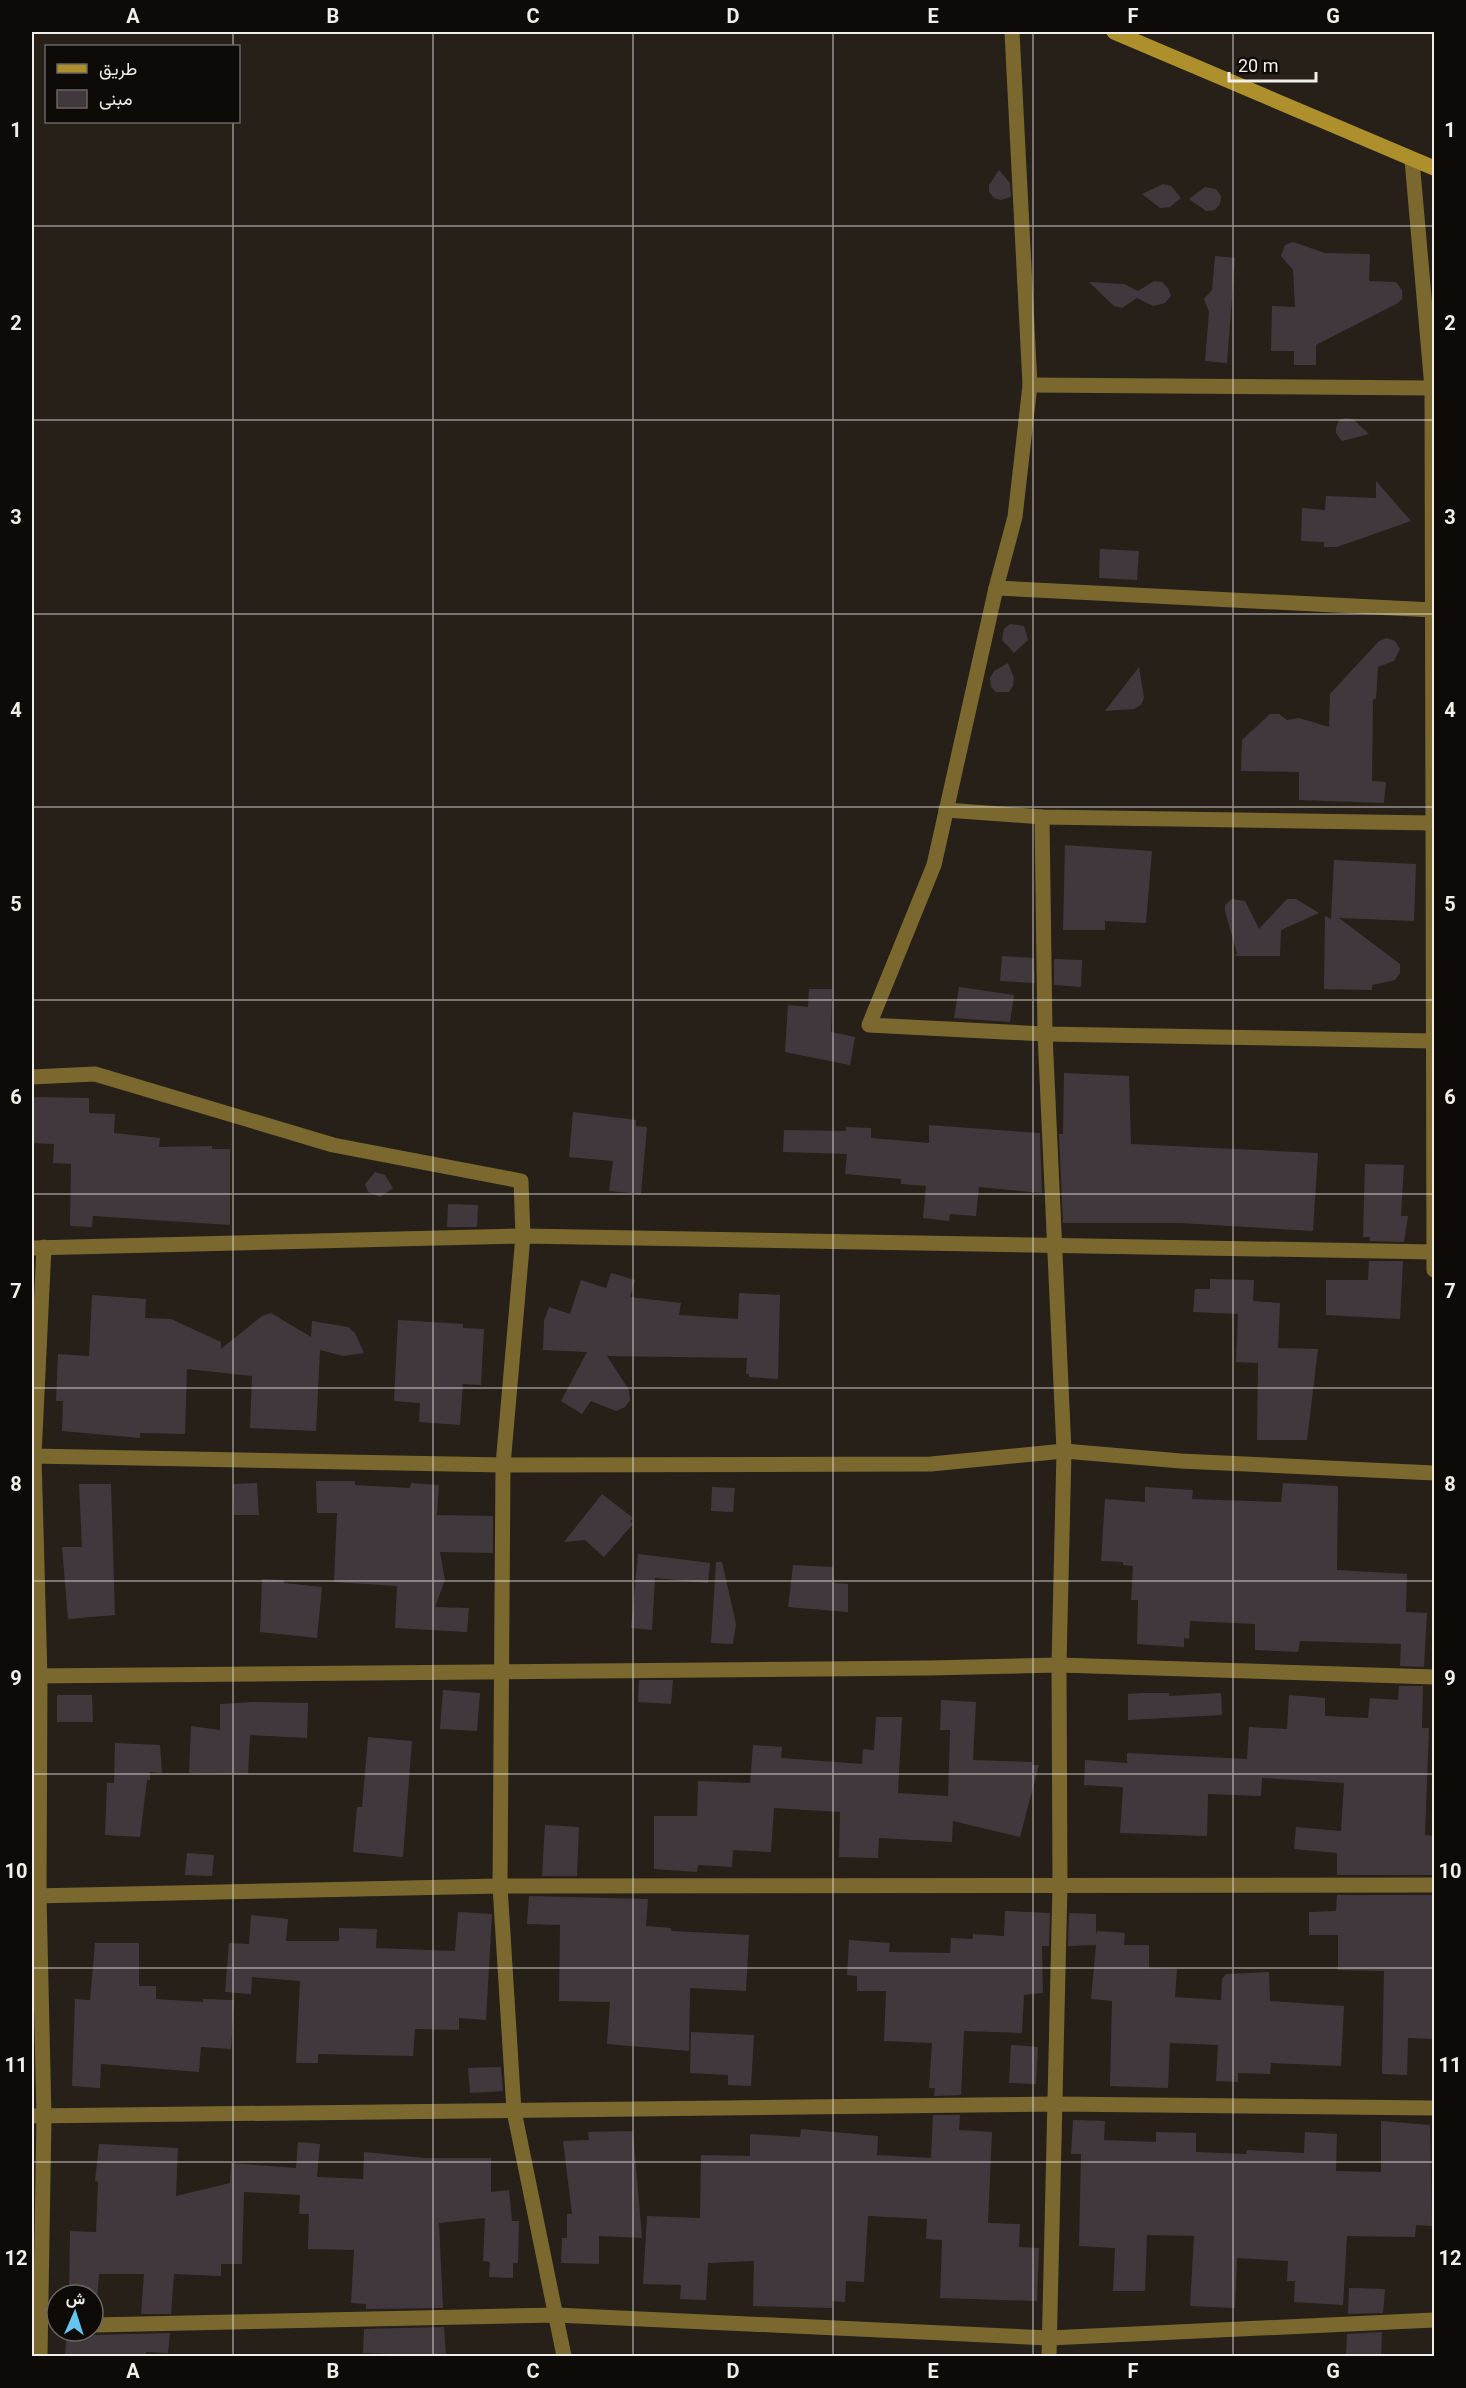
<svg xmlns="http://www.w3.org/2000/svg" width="1466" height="2388" viewBox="0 0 1466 2388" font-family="Roboto,Vazirmatn,sans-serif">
<rect width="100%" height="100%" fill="#262018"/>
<!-- building -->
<g fill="#41383e">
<path d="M999 170 1010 183 1011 197 1001 200 994 198 989 192V185Z"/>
<path d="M1163 184 1171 186 1181 198 1170 207 1160 208 1142 194Z"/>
<path d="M1205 187 1216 189 1221 196 1220 204 1215 210 1206 211 1189 199Z"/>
<path d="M1293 242 1325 253 1370 254 1369 281 1396 282 1402 290V299L1398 303 1316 345V365H1294V351H1271L1272 306 1295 307 1293 270 1281 256 1285 245Z"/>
<path d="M1215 256 1235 258 1227 363 1205 361 1209 312 1204 299 1212 290Z"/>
<path d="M1154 281 1162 282 1168 288 1171 296 1165 303 1153 306 1137 298 1122 308 1114 306 1089 282 1124 284 1138 291Z"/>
<path d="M1346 418 1354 420 1369 434 1342 441 1336 433V428L1339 420Z"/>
<path d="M1376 481 1411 521 1337 547H1324V542L1301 541 1302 508 1325 510 1326 496 1376 498Z"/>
<path d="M1100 549 1139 551 1137 580 1099 578Z"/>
<path d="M1010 624 1024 626 1028 640 1014 653 1002 640 1004 629Z"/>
<path d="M1387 638 1395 641 1400 649 1394 661 1378 667 1376 699H1373L1372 781 1386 782 1384 803 1299 800V772L1241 771 1242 740 1270 714H1279L1287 720 1299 718 1329 727 1330 694 1379 641Z"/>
<path d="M1008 663 1014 678 1013 686 1009 692H996L991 687 990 678 994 671Z"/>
<path d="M1139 667 1144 698 1141 705 1134 709 1105 711Z"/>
<path d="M1065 845 1152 851 1146 923 1105 921V930H1063Z"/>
<path d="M1334 860 1416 864 1414 921 1339 918 1400 964V973L1395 980 1372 985V990L1324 989 1325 916 1331 919Z"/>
<path d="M1232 899 1245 901 1259 929 1287 899H1296L1319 913 1281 930 1280 956H1235L1237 953 1225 911V905Z"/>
<path d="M1002 956 1034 958 1035 983 1000 981Z"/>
<path d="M1054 959 1082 960 1081 987 1054 985Z"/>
<path d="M959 987 1014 995 1010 1022 954 1018Z"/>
<path d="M809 989H832L831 1032 855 1037 850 1065 785 1052 788 1005 808 1007Z"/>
<path d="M1064 1073 1129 1076 1131 1144 1318 1153 1313 1231 1180 1223H1063L1059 1134H1063Z"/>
<path d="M32 1097 89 1098V1113L115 1114 114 1133 160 1138 159 1147 212 1146V1149H230V1225L93 1216 92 1227 70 1226 71 1164 53 1163 54 1144 32 1143Z"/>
<path d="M573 1112 636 1120V1126L647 1127 641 1194 609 1191 613 1161 569 1157Z"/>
<path d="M929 1125 1040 1133 1042 1193 979 1187 976 1216 950 1214 949 1221 923 1218 926 1186 901 1184V1179L845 1174 847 1154 783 1152 784 1130 846 1131V1127L871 1128V1138L929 1143Z"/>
<path d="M1365 1164 1404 1165 1401 1216H1408L1404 1242 1370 1241V1237H1363Z"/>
<path d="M375 1172 385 1175 393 1188 380 1197 368 1192 365 1184Z"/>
<path d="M448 1204 478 1205 477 1227H447Z"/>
<path d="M1369 1261H1403L1400 1319 1326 1315V1280H1368Z"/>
<path d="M611 1273 635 1280 630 1297 681 1303 679 1315 738 1319 739 1293 780 1295 778 1379 749 1377V1374H746L747 1358 607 1356 629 1390 630 1400 625 1407 616 1411 591 1401 582 1414 561 1401 587 1352 543 1350 544 1321 549 1307 570 1314 581 1280 606 1288Z"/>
<path d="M1210 1279 1254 1280 1253 1301 1280 1303 1278 1348 1318 1349 1307 1440H1257L1258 1363 1236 1362 1238 1314 1193 1312 1195 1289H1210Z"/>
<path d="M92 1295 146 1299 145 1318 171 1319 221 1342V1349L262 1316 271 1313 311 1337 312 1321 348 1327 355 1333 364 1353 343 1356 320 1350 316 1431 250 1428 252 1376 187 1369 185 1434 140 1433V1438L62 1431 63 1401H56L58 1354 89 1356Z"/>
<path d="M398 1320 463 1324V1328L484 1329 481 1385 463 1384 460 1425 419 1422 420 1403 394 1401Z"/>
<path d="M316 1481H355V1485L410 1488 411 1483 439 1485 437 1515 493 1516V1553L440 1552 445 1580 435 1607 469 1608 467 1632 395 1628 397 1586 334 1582 337 1513H317Z"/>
<path d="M257 1483 259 1515H234L233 1484Z"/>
<path d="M1283 1483 1338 1486 1337 1570 1407 1574 1406 1612 1427 1613 1424 1667 1400 1666 1401 1644 1300 1641 1298 1652 1255 1650V1624L1190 1621 1189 1639 1184 1638V1647L1137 1644 1138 1600H1131L1133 1566 1123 1565V1562L1101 1561 1105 1499 1145 1502V1487L1193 1490 1192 1499 1281 1502Z"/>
<path d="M79 1484H111L115 1615 68 1619 62 1547H82Z"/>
<path d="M712 1487 735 1488 733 1512 711 1511Z"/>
<path d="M602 1494 633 1518 630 1521 633 1524 604 1557 585 1540 564 1542Z"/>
<path d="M638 1554 710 1563 708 1583 655 1578 652 1630 631 1628Z"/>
<path d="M716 1562H722L736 1624 733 1644 711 1643Z"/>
<path d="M793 1565 833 1567 834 1583 848 1584V1612L788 1607Z"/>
<path d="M262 1579 284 1580V1583L322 1587 317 1638 260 1632Z"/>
<path d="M639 1680H673L671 1704 638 1702Z"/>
<path d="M1399 1686H1423L1422 1728H1429L1425 1835 1434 1836V1875H1337V1853L1294 1849 1296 1827 1341 1831 1344 1783 1262 1778 1261 1796 1208 1794 1207 1836 1120 1833 1123 1787 1084 1785 1085 1760 1127 1763V1753L1247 1759 1249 1727 1287 1729 1289 1695 1325 1698V1716L1368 1718 1370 1698 1398 1700Z"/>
<path d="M443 1690 480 1693 477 1731 440 1729Z"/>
<path d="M1143 1693H1169V1696L1221 1693 1222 1715 1128 1720V1694Z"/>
<path d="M57 1695H92L93 1722H57Z"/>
<path d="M941 1700 976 1702 973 1760 1032 1762V1765H1039L1020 1837 953 1821 952 1842 879 1838 878 1858 839 1857 840 1812 774 1808 771 1852 733 1850 732 1867 698 1865 697 1872 654 1869V1816H697L698 1781 750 1783 753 1745 782 1747 781 1758 862 1764 863 1749 874 1750 876 1717H902L898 1793 948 1796 950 1730H940Z"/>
<path d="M253 1702 308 1703 307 1738 250 1735 248 1774 189 1773 191 1726 220 1730V1704Z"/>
<path d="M368 1737 412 1741 403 1857 353 1852 357 1807H362Z"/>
<path d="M115 1743 160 1745 162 1773 150 1772V1780H147L140 1837 105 1835 107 1783H114Z"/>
<path d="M545 1825 579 1827 577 1876H542Z"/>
<path d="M187 1853 214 1855 212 1876 185 1875Z"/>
<path d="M1337 1895H1434V2039L1408 2038 1407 2075 1382 2074 1384 1971 1338 1970V1935H1309V1912L1336 1911Z"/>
<path d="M529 1896 648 1899 646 1926 671 1928V1931L749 1935 746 1991 690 1988 689 2051 607 2044 610 2002 559 2001 560 1925 527 1924Z"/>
<path d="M1005 1911 1050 1913 1049 1946H1042L1043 1993 1024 1995 1022 2033 964 2031 961 2095 934 2096 935 2088H929L932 2043 884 2041 886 1991H857V1976L847 1975 849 1940 890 1943 889 1952 950 1953 951 1938 973 1939V1934L1004 1936Z"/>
<path d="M458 1912 492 1914 486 2020 459 2018V2030L415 2029 413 2056 318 2054V2063H296L300 1981 252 1977 251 1994 225 1992 229 1943 249 1944 251 1915 288 1919 286 1941H339V1928L377 1929 376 1948 455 1951Z"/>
<path d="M1069 1913 1096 1914V1935L1097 1931 1125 1933 1124 1945H1149V1968L1177 1969 1175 1997 1221 2000 1222 1979 1226 1974 1269 1972 1270 2001 1344 2006 1341 2066 1271 2063 1270 2074 1238 2073V2082L1216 2081 1218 2045 1170 2043 1168 2088 1110 2086 1112 2001 1091 1999 1096 1945 1068 1946Z"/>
<path d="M95 1943H139V1986H156V1999L203 2002V1999L234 2000 231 2049 201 2047 199 2072 101 2064 100 2088 72 2086 75 1999 90 2000Z"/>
<path d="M691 2032 754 2035 751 2086 728 2085V2075L690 2073Z"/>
<path d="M1011 2045 1038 2047 1036 2084 1009 2083Z"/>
<path d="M501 2067 503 2091 470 2093 468 2068Z"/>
<path d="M933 2115H960L959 2130 992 2132 988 2223 1020 2224 1019 2247 1039 2248 1037 2301 940 2298 942 2240 926 2239 927 2219 868 2216 864 2282 846 2281 845 2302 832 2301V2308L753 2306 754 2261 708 2263 706 2300 680 2299 681 2285 643 2284 647 2216 700 2218 701 2155 750 2156V2134L800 2137 801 2129 878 2136 877 2155 931 2158Z"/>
<path d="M1073 2120 1105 2121 1104 2140 1156 2142V2132L1196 2133V2152L1246 2154 1247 2150 1304 2153 1305 2132 1337 2134 1336 2171 1381 2172V2121L1430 2125 1432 2226 1416 2225 1415 2237 1347 2236 1343 2305 1294 2302 1295 2281H1287L1288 2261 1237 2258 1235 2308 1190 2306 1194 2236 1147 2235 1145 2291H1113L1115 2248 1079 2246 1081 2154H1071Z"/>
<path d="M633 2131 642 2238 599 2236V2264L561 2263 562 2238H567V2214H572L563 2141 589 2140 588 2132Z"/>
<path d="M298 2142 320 2144 317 2177 363 2179 364 2152 424 2158H491V2192L509 2190 512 2221H519L518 2263H513V2278L489 2277 490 2262 483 2261 485 2218 439 2223 443 2308 366 2309V2304L351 2303 354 2250 308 2249 309 2214H299L300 2195 244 2192 242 2264H221V2276L174 2274 171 2314H141L144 2274H99L96 2315H93V2295H69L70 2231 96 2232 98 2182 95 2181 99 2144 178 2148 176 2196 230 2183 231 2163 296 2168Z"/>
<path d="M1349 2288 1385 2289 1383 2313 1348 2314Z"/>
<path d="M444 2327 446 2356 363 2353 364 2329Z"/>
<path d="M67 2331H86L93 2335 170 2333 168 2353 146 2352V2356H65Z"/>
<path d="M1382 2332 1381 2356H1346L1347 2334Z"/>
</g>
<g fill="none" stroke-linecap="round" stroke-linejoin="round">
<!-- street -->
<g stroke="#7a682f" stroke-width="15">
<path d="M1012 32 1030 385 1015 517 996 588 934 865 869 1025 1045 1034 1433 1041"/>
<path d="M1412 160 1432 388 1434 1270"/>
<path d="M1030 385 1432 388"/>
<path d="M996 588 1433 610"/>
<path d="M946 810 1042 817 1433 823"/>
<path d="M1042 817 1045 1034 1064 1451 1059 1665 1060 1885 1049 2356"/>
<path d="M32 1077 95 1074 333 1145 521 1181 523 1236 503 1465 500 1886 514 2111 564 2356"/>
<path d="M32 1248 523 1236 1434 1252"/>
<path d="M32 1456 503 1465 931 1464 1064 1451 1181 1461 1434 1473"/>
<path d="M32 1676 928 1668 1059 1665 1434 1677"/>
<path d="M32 1896 500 1886 1434 1885"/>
<path d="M32 2116 1055 2104 1434 2108"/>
<path d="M93 2325 556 2315 1049 2338 1434 2320"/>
<path d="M40 2356 44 2117 39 1896 40 1677 34 1456 44 1247"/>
</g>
<!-- secondary -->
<path stroke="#ad8f2c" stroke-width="15" d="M1114 32 1434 168"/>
</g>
<!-- grid -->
<path fill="none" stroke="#f2eee9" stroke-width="1.5" stroke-opacity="0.55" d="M233 32V46M433 32V2356M633 32V2356M833 32V2356M1033 32V2356M1233 32V2356M233 122V2356M32 226H1434M32 420H1434M32 614H1434M32 807H1434M32 1000H1434M32 1194H1434M32 1388H1434M32 1581H1434M32 1774H1434M32 1968H1434M32 2162H1434"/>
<!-- border -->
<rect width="1466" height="2388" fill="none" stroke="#0d0a07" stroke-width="66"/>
<!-- legend -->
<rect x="45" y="45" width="195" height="78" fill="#0d0a07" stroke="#696561" stroke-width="1.5"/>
<rect x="57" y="64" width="30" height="9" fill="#ad8f2c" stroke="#696561" stroke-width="1.5"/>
<text x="99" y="75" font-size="18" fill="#f2eee9">طريق</text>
<rect x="57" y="90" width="30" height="18" fill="#41383e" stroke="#696561" stroke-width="1.5"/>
<text x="99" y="105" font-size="18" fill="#f2eee9">مبنى</text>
<!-- north arrow -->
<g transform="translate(75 2313) rotate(3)"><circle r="28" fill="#0d0a07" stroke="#696561" stroke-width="1.5"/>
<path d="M0-4.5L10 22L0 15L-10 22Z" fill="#66c4ef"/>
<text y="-9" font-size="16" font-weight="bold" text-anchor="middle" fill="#f2eee9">ش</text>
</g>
<!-- scale -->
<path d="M1229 72v9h87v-9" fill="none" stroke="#f2eee9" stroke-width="3"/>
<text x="1238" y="72" font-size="18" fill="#f2eee9" stroke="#0d0a07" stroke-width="4.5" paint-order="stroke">20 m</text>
<rect x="33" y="33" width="1400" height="2322" fill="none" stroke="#f2eee9" stroke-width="2"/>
<g font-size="20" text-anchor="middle" font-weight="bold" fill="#f2eee9">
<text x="133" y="23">A</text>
<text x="333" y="23">B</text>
<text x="533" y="23">C</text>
<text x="733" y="23">D</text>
<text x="933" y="23">E</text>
<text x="1133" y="23">F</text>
<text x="1333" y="23">G</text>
<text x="16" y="137">1</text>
<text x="1450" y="137">1</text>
<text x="16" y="330">2</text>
<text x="1450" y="330">2</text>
<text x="16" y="524">3</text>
<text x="1450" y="524">3</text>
<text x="16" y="717">4</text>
<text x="1450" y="717">4</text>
<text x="16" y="911">5</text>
<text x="1450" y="911">5</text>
<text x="16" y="1104">6</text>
<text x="1450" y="1104">6</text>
<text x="16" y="1298">7</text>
<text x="1450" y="1298">7</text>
<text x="16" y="1491">8</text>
<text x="1450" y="1491">8</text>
<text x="16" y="1685">9</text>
<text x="1450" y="1685">9</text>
<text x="16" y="1878">10</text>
<text x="1450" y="1878">10</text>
<text x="16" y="2072">11</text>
<text x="1450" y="2072">11</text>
<text x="16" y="2265">12</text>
<text x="1450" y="2265">12</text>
<text x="133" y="2378">A</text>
<text x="333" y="2378">B</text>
<text x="533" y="2378">C</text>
<text x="733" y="2378">D</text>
<text x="933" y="2378">E</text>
<text x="1133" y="2378">F</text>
<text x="1333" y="2378">G</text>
</g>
</svg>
